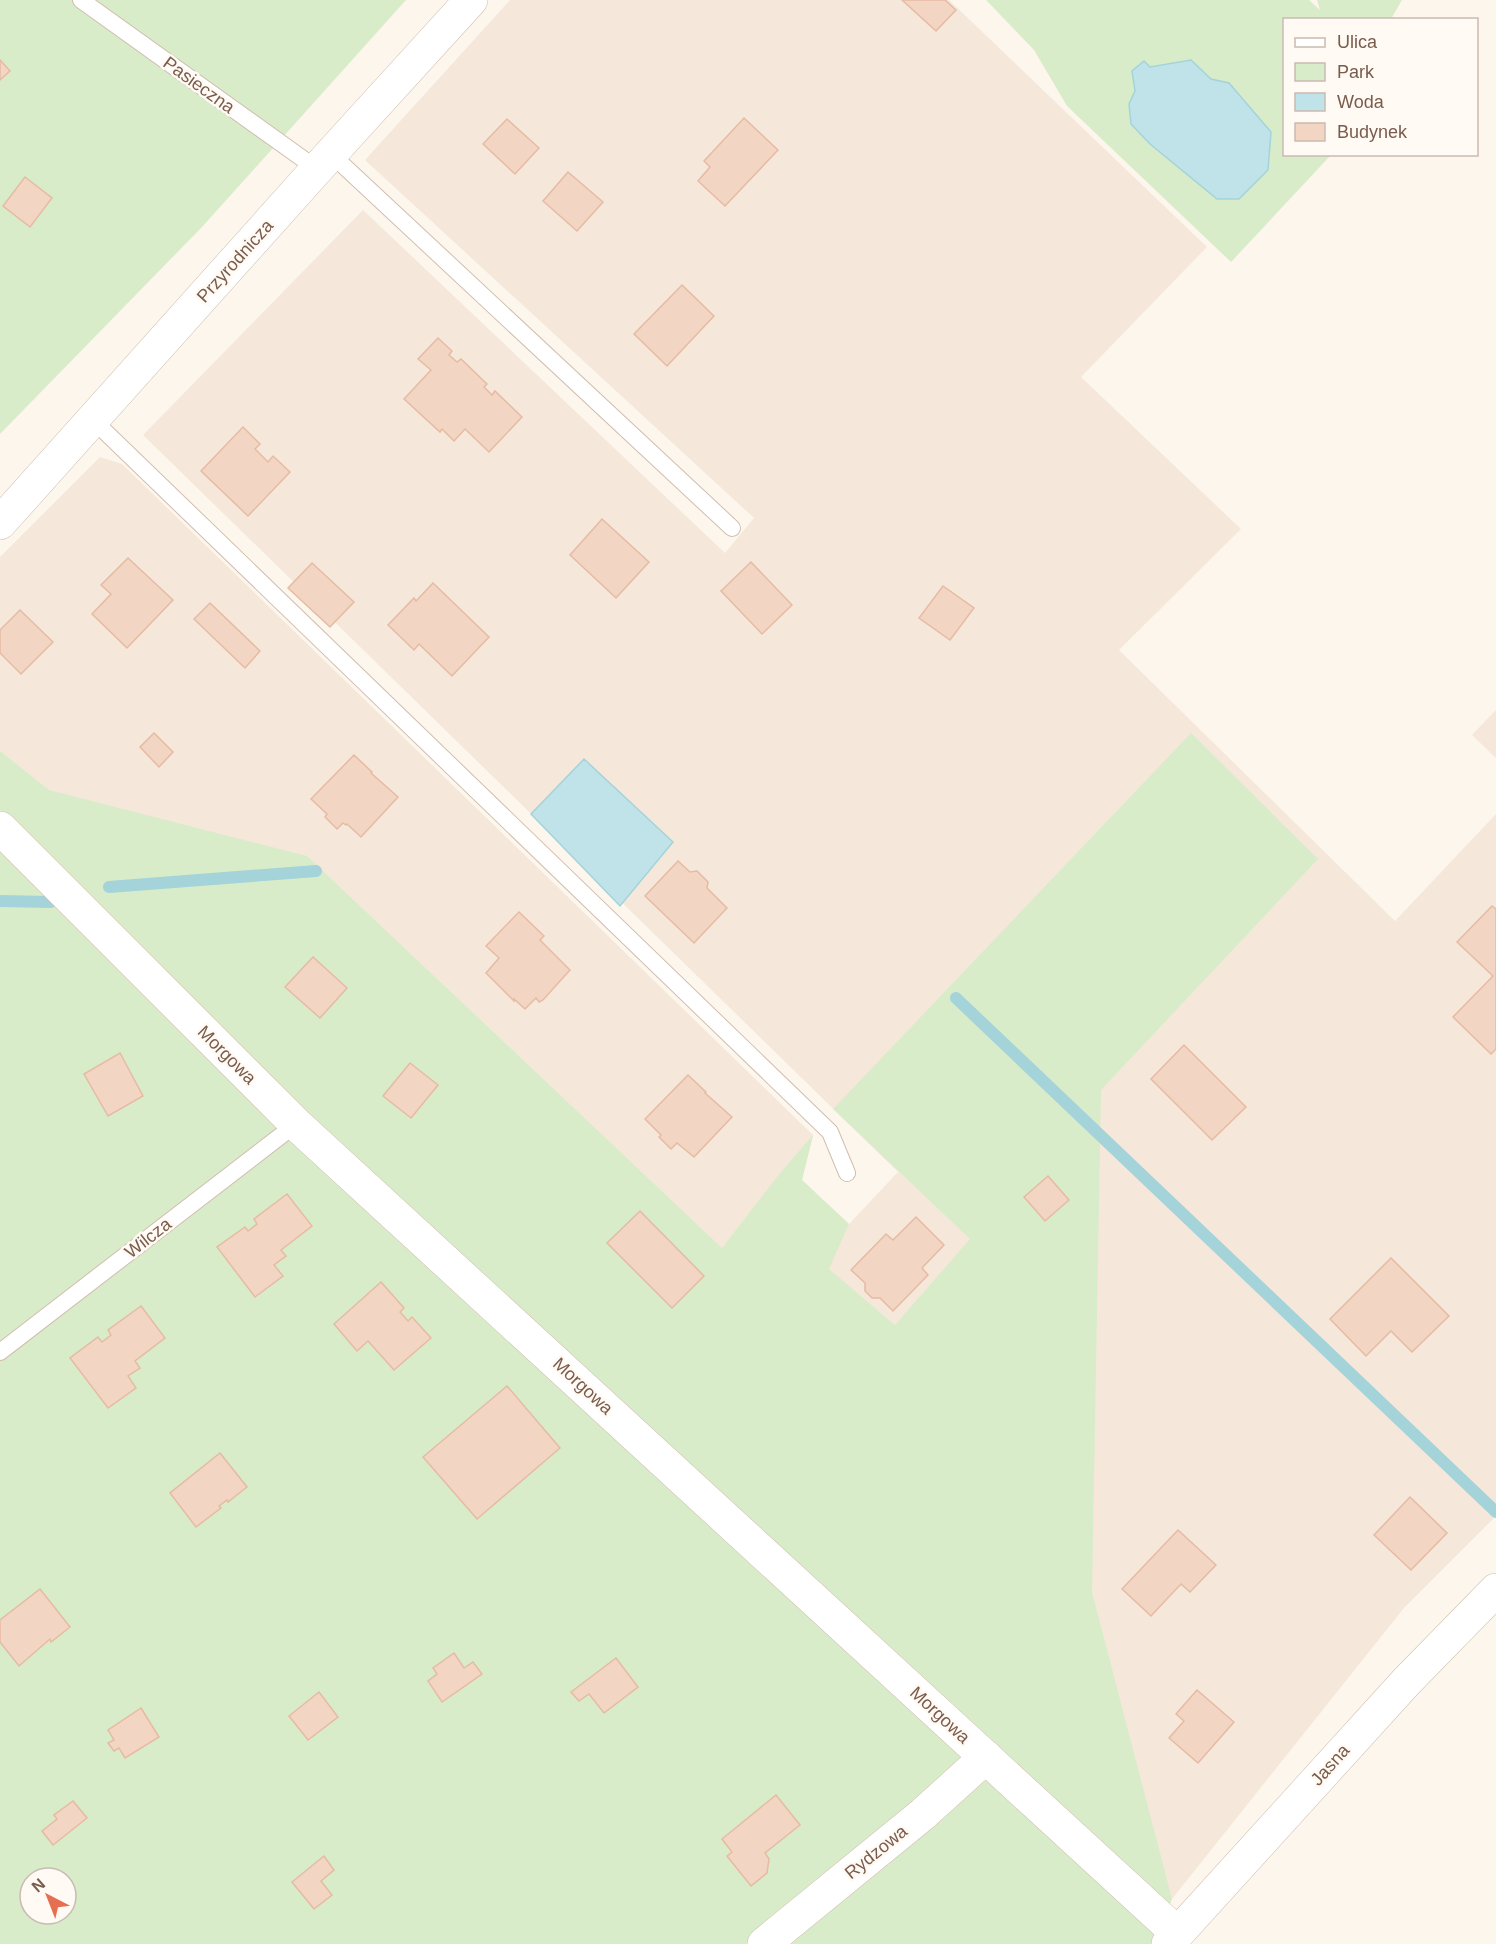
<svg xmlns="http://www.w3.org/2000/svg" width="1496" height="1944" viewBox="0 0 1496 1944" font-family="Helvetica,sans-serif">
<rect width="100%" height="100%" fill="#fdf6ec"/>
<!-- residential -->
<g fill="#f5e8da">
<path d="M510 0H949L1207 247 1081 377 1241 529 1119 650 1395 921 1496 814V1516L1404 1608 1172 1899 0 780V557L100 457 122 464 813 1135 802 1180 849 1224 898 1172 143 435 363 210 725 553 754 518 365 160Z"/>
<path d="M1496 710V758L1472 735Z"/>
</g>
<!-- green -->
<g fill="#d8ecc9" fill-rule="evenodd">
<path d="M0 0H406L202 227 0 434Z"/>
<path d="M986 0H1309L1320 10 1317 0H1402L1391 19 1284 20V154L1331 155 1231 262 1067 106 1034 50Z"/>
<path d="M1191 733 1318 859 1101 1090 1092 1592 1172 1899 1155 1944H0V751L49 790 307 856 722 1248 780 1173 813 1135 802 1180 849 1224 829 1269 895 1325 970 1239 833 1109ZM30 1878H66V1914H30Z"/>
</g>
<!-- water -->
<g fill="#bfe3e8" stroke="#a5d3da" stroke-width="1.5">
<path d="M1191 60 1211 79 1229 83 1271 132 1268 170 1239 199H1217L1150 144 1131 124 1129 104 1135 91 1132 71 1144 61 1150 67Z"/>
<path d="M584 759 673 842 620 906 531 814Z"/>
</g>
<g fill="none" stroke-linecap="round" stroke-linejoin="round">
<!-- stream -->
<g stroke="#a5d3da" stroke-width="12">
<path d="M109 887 316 871"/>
<path d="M0 901 51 902"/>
<path d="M956 998 1496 1512"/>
</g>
</g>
<!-- building -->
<g fill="#f3d5c3" stroke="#e6bba3" stroke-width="1.5">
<path d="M902 0H945L956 10 936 31Z"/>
<path d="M0 60 10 71 0 80Z"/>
<path d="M744 118 778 150 725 206 698 181 710 167 704 161Z"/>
<path d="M507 119 539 148 515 174 483 144Z"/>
<path d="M568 172 603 202 577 231 543 201Z"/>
<path d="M25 177 52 198 30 227 3 206Z"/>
<path d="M682 285 714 316 667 366 634 334Z"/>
<path d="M438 338 452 351 449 355 457 362 461 359 487 384 484 387 492 395 495 391 522 417 489 452 465 429 454 441 442 429 440 432 404 399 431 370 418 359Z"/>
<path d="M243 427 260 444 255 449 268 462 273 456 290 472 248 516 201 471Z"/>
<path d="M602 519 649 562 616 598 570 555Z"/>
<path d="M128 558 173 600 127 648 92 614 111 594 101 585Z"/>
<path d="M751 562 792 605 762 634 721 591Z"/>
<path d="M312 563 354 602 330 627 288 588Z"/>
<path d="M433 583 489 637 452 676 419 644 414 650 388 625 414 598 416 601Z"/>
<path d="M943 586 974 608 950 640 919 618Z"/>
<path d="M210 603 260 651 245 668 194 619Z"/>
<path d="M20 610 53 642 21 674 0 653V630Z"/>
<path d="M154 733 173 752 159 767 140 747Z"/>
<path d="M354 755 372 772 371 773 398 797 361 837 347 824 346 825 343 823 337 829 325 817 327 814 311 799Z"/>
<path d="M678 861 690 872 697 871 708 882 707 888 727 908 694 943 645 896Z"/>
<path d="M1492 906 1496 909V1049L1491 1054 1453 1017 1493 976 1457 942Z"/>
<path d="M519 912 544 936 540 940 570 970 543 1000 539 1002 536 998 525 1009 514 999V1001L486 973 499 958 486 946Z"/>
<path d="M313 957 347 988 320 1018 285 987Z"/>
<path d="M1184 1045 1246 1107 1212 1140 1151 1079Z"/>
<path d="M120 1053 143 1096 108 1116 84 1074Z"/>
<path d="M410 1063 438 1085 411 1118 383 1096Z"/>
<path d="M688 1075 706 1092 705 1093 732 1117 694 1157 677 1143 671 1149 659 1137 661 1135 645 1119Z"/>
<path d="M1048 1176 1069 1200 1045 1221 1024 1197Z"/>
<path d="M287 1194 312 1226 281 1250 286 1256 274 1265 283 1276 255 1297 217 1247 245 1227 248 1231 257 1224 254 1219Z"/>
<path d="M640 1211 704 1276 672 1308 607 1243Z"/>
<path d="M916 1217 944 1245 922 1268 928 1275 893 1311 880 1298H872L865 1291V1283L851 1270 886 1234 893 1240Z"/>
<path d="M1391 1258 1449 1316 1412 1352 1391 1331 1366 1356 1330 1319Z"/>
<path d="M381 1282 404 1308 400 1312 408 1321 412 1317 431 1338 394 1370 368 1341 357 1351 334 1324Z"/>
<path d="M141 1306 165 1338 135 1361 140 1368 128 1376 136 1388 108 1408 70 1358 98 1337 102 1342 111 1335 108 1330Z"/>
<path d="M507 1386 560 1448 477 1519 423 1457Z"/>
<path d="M220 1453 247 1487 228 1502 227 1500 219 1506 221 1508 196 1527 170 1493Z"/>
<path d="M1410 1497 1447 1533 1411 1570 1374 1535Z"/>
<path d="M1178 1530 1216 1565 1190 1592 1181 1584 1151 1616 1122 1589Z"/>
<path d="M40 1589 70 1627 51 1642 50 1639 19 1666 0 1642V1620Z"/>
<path d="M454 1653 464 1668 473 1662 482 1674 442 1702 428 1681 437 1674 433 1668Z"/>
<path d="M616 1658 638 1687 604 1713 589 1694 579 1701 571 1692Z"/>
<path d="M1197 1690 1234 1722 1198 1763 1169 1738 1184 1721 1176 1714Z"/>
<path d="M319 1692 338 1717 308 1740 289 1716Z"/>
<path d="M141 1708 159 1737 125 1758 119 1748 114 1751 108 1743 114 1740 108 1730Z"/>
<path d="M776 1795 800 1825 765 1853 769 1859 767 1873 751 1886 727 1856 732 1852 722 1839Z"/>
<path d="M73 1801 87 1818 53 1845 42 1831 57 1819 54 1815Z"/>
<path d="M324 1856 334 1870 321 1881 332 1895 314 1909 292 1882Z"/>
</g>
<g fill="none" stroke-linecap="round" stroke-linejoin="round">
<!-- service casing -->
<g stroke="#d1beb0" stroke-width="18">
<g id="service">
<path d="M81 0 317 169"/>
<path d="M331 154 732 528"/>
<path d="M93 420 830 1132 847 1173"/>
<path d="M0 1352 296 1124"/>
</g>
</g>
<!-- minor casing -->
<g stroke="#d1beb0" stroke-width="34">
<g id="minor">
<path d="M0 523 317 169 471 0"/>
<path d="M0 828 296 1124 1177 1933"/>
<path d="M764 1944 923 1814 986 1757"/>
<path d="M1168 1944 1406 1682 1496 1590"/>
</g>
</g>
<!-- service -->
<use href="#service" stroke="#fff" stroke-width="16"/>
<!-- minor -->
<use href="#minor" stroke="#fff" stroke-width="33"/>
</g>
<g text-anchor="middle" stroke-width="5" stroke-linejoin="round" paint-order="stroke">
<!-- street labels -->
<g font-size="18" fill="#7a5c4d" stroke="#fffaf3">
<text transform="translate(199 85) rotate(36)" y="6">Pasieczna</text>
<text transform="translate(235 261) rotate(-48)" y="6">Przyrodnicza</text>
<text transform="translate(227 1055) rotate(45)" y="6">Morgowa</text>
<text transform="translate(148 1238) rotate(-38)" y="6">Wilcza</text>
<text transform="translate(583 1386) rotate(43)" y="6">Morgowa</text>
<text transform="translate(940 1715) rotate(43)" y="6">Morgowa</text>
<text transform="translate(1330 1765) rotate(-48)" y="6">Jasna</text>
<text transform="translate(876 1852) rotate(-39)" y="6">Rydzowa</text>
</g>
</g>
<!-- legend -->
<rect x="1283" y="18" width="195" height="138" fill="#fffaf3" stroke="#cabbb1" stroke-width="1.5"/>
<rect x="1295" y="38" width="30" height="9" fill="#ffffff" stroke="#cabbb1" stroke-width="1.5"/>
<text x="1337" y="48" font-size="18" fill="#7a5c4d">Ulica</text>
<rect x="1295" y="63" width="30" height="18" fill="#d8ecc9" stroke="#cabbb1" stroke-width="1.5"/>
<text x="1337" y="78" font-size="18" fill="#7a5c4d">Park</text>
<rect x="1295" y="93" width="30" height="18" fill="#bfe3e8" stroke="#cabbb1" stroke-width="1.5"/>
<text x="1337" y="108" font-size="18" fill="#7a5c4d">Woda</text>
<rect x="1295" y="123" width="30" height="18" fill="#f3d5c3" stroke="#cabbb1" stroke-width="1.5"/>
<text x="1337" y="138" font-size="18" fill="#7a5c4d">Budynek</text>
<!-- north arrow -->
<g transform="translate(48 1896) rotate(318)"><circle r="28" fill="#fffaf3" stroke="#cabbb1" stroke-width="1.5"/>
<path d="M0-4.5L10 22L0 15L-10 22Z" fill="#e76f51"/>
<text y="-9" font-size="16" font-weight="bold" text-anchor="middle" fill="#7a5c4d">N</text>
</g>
</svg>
